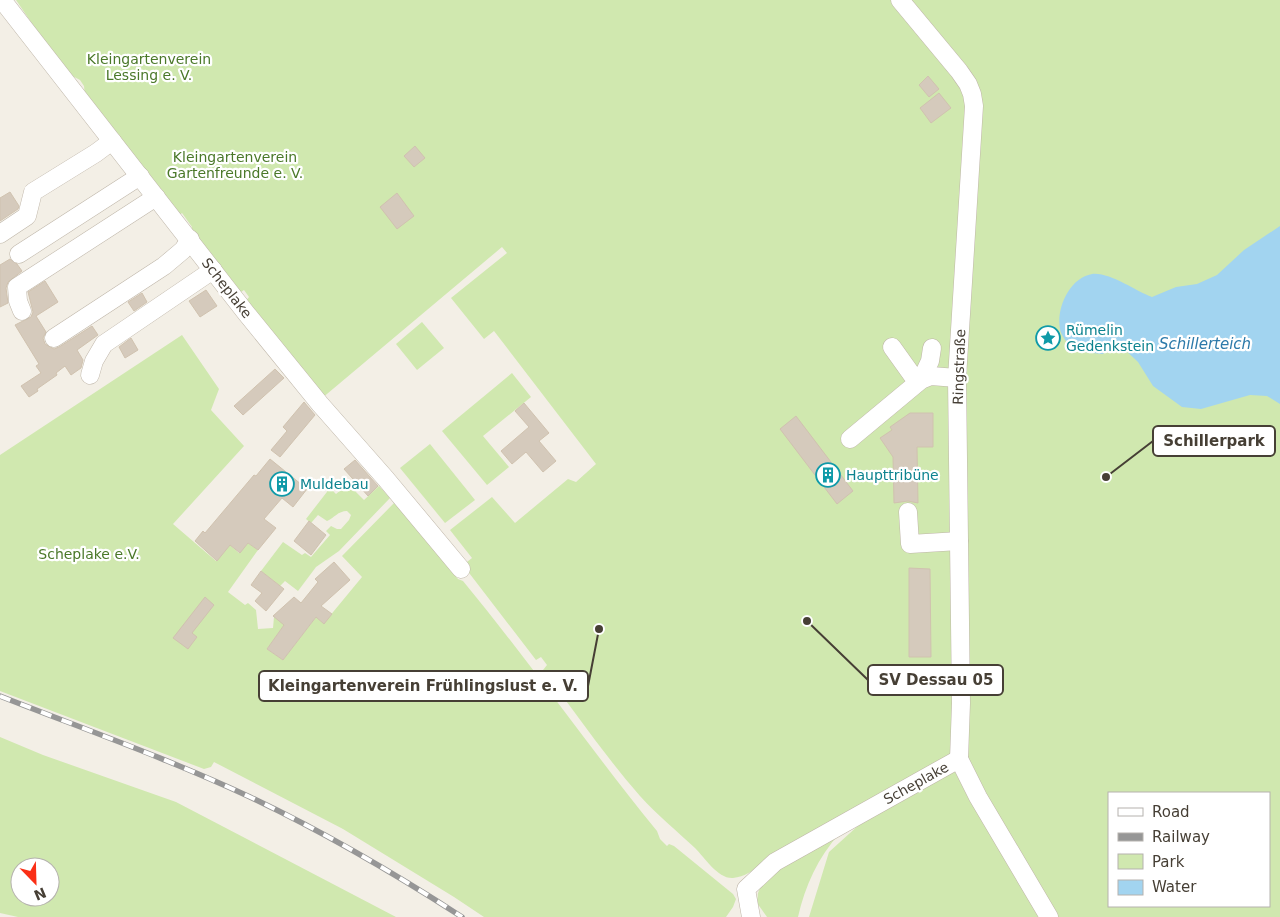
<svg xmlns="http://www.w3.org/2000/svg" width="1280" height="917" viewBox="0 0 1280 917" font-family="'DejaVu Sans',sans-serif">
<rect width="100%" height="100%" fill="#f3efe6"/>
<!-- green -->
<g fill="#d0e8af" fill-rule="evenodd">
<path d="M16 0H1280V917H809L829 852 871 814C839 827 807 840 777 855 763 862 749 877 733 878 718 879 705 858 695 848 677 831 657 815 640 796 605 756 575 712 543 670L547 665 541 657 536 660 463 565 472 558 450 530 492 497 515 523 568 479 576 482 596 464 494 331 484 339 451 298 507 253 502 247 321 399 245 302 249 297 244 290 241 292 239 291 190 232 192 227 182 213 178 216 85 96 84 86 80 80 65 72ZM1109 793H1269V906H1109Z"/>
<path d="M422 322 444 348 417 370 396 344Z"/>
<path d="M182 335 219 389 211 410 244 446 173 524 216 561 230 545 239 553 248 543 258 550 228 592 245 605 248 603 256 610 258 629 273 628 274 617 276 614 287 621 267 649 283 660 316 617 324 623 362 577 342 556 395 502 458 579 463 581C530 662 590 749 657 831L660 839 667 846 669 844 674 846 733 894 736 899 733 907 726 917H484L454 897 343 829 214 762 211 767 204 769 0 691V455Z"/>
<path d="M512 373 531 397 483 436 509 467 487 485 442 431Z"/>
<path d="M430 444 475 500 445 523 400 468Z"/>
<path d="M346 486H350L364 500 379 486 390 498 339 551 316 567 298 591 285 581 280 586 261 571 283 542 302 555 305 553 311 557 330 535 326 531 331 526 337 529H341L349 520 351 515 347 511C338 511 334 518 327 521L318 515 311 523 306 519 330 488 336 494Z"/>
<path d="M0 737 43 755 176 802 396 917H18L0 913ZM20 867H50V897H20Z"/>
<path d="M840 833C818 857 805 886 798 917H767L757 903 758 893 763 881 772 872Z"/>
</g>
<!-- water -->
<path fill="#a2d4f0" d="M1280 226V404L1267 396 1250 395 1201 409 1182 407 1153 386 1138 362 1120 345H1110L1103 354C1094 353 1081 353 1073 348 1068 344 1061 336 1060 329 1056 309 1069 278 1092 274 1110 272 1135 291 1152 297L1176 287 1197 284 1217 275 1244 250Z"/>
<!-- building -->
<g fill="#d5cabc" stroke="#d0c2af">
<path d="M928 76 939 89 929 97 919 85Z"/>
<path d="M939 93 951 108 931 123 920 108Z"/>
<path d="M415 146 425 158 414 167 404 156Z"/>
<path d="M10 192 19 206 18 209 0 221V198Z"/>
<path d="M397 193 414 216 397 229 380 207Z"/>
<path d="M10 259 17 264 22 271 8 282 6 288 8 303 0 307V265Z"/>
<path d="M45 281 58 302 36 316 46 332 43 338 45 344 54 349 59 347 92 326 98 335 77 350 83 360 81 368 71 375 65 366 56 373 57 375 37 389 38 391 29 397 21 386 41 373 36 366 39 364 15 325 31 317 33 312 28 292Z"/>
<path d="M206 290 217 306 200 317 189 301Z"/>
<path d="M142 293 147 302 134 311 128 302Z"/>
<path d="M131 338 138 350 125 358 119 347Z"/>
<path d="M275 369 284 378 243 415 234 406Z"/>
<path d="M304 402 315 415 280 457 271 450 287 431 283 427Z"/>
<path d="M524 403 549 433 539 441 556 461 543 472 526 452 512 464 501 451 529 427 515 411Z"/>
<path d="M910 413H933V447H917L918 503 908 501 894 503 893 457 880 438 892 430 890 427Z"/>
<path d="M796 416 853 491 837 504 780 429Z"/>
<path d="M270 459 307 489 293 507 282 498 264 519 276 528 258 550 248 543 240 553 230 545 217 561 195 541 203 531 205 533 254 475 256 476Z"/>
<path d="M355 460 378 486 368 496 344 469Z"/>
<path d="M309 521 326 535 311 555 294 541Z"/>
<path d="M334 562 350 580 321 606 332 614 324 624 316 617 283 660 267 649 284 625 273 616 294 597 301 603 318 582 315 579Z"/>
<path d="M909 568 930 569 931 657H909Z"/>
<path d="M261 571 284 589 266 611 255 601 262 593 251 585Z"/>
<path d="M205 597 214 605 192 633 197 637 188 649 173 638Z"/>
</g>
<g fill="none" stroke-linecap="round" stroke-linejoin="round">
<!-- minor casing -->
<g stroke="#bfb6a9" stroke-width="19">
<g id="minor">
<path d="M900 0 959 71 968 84 972 94 974 106 957 378 961 703 959 759"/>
<path d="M0 1 6 5 246 313 320 404 386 479 461 569"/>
<path d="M0 234 27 216 33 192 96 153 112 141"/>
<path d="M19 254 140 176"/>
<path d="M22 311 18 301 17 287 156 197"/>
<path d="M54 338 164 266 183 250 190 239"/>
<path d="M892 347 912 375 921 380 930 361 932 348"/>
<path d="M90 375 94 361 104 344 213 270"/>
<path d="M850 439 921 380 931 376 957 378"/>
<path d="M908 512 910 544 959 541"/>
<path d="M959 759 978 797 1049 917"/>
<path d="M751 917 746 889 775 862 959 759"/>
</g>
</g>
<!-- minor -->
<use href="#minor" stroke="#fff" stroke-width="18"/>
<!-- rail casing -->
<g stroke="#969696" stroke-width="5.5">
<path id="rail" d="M0 696C84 729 169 759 250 797 324 832 394 873 462 917"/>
</g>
<!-- rail -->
<use href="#rail" stroke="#fff" stroke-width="4" stroke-dasharray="11" stroke-linecap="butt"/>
</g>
<!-- icons -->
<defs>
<g id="sight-ring" transform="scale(1.25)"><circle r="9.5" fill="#fff" stroke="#0f9aa8" stroke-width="1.5"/><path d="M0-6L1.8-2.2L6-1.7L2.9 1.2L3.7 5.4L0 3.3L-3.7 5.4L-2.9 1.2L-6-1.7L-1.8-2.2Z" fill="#0f9aa8"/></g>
<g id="building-ring" transform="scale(1.25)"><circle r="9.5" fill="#fff" stroke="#0f9aa8" stroke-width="1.5"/><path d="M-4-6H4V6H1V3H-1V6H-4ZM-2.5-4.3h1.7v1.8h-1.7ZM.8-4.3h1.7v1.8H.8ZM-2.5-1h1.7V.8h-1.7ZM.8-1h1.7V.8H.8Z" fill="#0f9aa8"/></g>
</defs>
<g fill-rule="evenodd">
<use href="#sight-ring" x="1048" y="338"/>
<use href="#building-ring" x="828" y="475"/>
<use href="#building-ring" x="282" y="484"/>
</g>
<g text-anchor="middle" stroke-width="4.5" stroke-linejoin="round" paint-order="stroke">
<!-- park labels -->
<g font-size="14" fill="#4a7829" stroke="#fff">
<text x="149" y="64">Kleingartenverein<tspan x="149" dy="16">Lessing e. V.</tspan></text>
<text x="235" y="162">Kleingartenverein<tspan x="235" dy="16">Gartenfreunde e. V.</tspan></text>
<text x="89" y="559">Scheplake e.V.</text>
</g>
<!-- street labels -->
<g font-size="14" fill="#463f35" stroke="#fff">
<text transform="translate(227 288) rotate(52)" y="5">Scheplake</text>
<text transform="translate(959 367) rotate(-88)" y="5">Ringstraße</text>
<text transform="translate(916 783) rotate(-29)" y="5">Scheplake</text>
</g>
<!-- culture labels -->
<g font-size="14" fill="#0d838f" stroke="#fff" text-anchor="start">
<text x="1066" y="335">Rümelin<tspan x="1066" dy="16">Gedenkstein</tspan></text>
<text x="846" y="480">Haupttribüne</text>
<text x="300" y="489">Muldebau</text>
</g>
<!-- water labels -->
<g font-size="15" font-style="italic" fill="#2d7aaa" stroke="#fff">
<text x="1205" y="349">Schillerteich</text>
</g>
</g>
<!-- callouts -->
<path fill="none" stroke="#463f35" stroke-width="2" d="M1106 477L1153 441M807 621L868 680M599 629L588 686"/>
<g fill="#463f35" stroke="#fff" stroke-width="2">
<circle cx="1106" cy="477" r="5"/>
<circle cx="807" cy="621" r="5"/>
<circle cx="599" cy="629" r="5"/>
</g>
<g fill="#fff" stroke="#463f35" stroke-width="2">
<rect x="1153" y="426" width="122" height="30" rx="5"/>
<rect x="868" y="665" width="135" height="30" rx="5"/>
<rect x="259" y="671" width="329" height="30" rx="5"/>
</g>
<g font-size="15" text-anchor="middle" font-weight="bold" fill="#463f35">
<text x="1214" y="446">Schillerpark</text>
<text x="936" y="685">SV Dessau 05</text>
<text x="423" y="691">Kleingartenverein Frühlingslust e. V.</text>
</g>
<!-- legend -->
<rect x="1108" y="792" width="162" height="115" fill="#ffffff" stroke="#b5b2ae"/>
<rect x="1118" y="808" width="25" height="8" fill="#ffffff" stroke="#b5b2ae"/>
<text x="1152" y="817" font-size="15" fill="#463f35">Road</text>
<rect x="1118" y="833" width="25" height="8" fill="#969696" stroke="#b5b2ae"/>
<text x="1152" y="842" font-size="15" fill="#463f35">Railway</text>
<rect x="1118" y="854" width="25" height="15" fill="#d0e8af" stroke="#b5b2ae"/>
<text x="1152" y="867" font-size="15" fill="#463f35">Park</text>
<rect x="1118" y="880" width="25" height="15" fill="#a2d4f0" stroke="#b5b2ae"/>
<text x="1152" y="892" font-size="15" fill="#463f35">Water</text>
<!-- north arrow -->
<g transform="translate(35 882) rotate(157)"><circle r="24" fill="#ffffff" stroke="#b5b2ae"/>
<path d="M0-4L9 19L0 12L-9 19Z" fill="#fa2f16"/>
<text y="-8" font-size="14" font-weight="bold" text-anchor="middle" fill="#463f35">N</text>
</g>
</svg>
